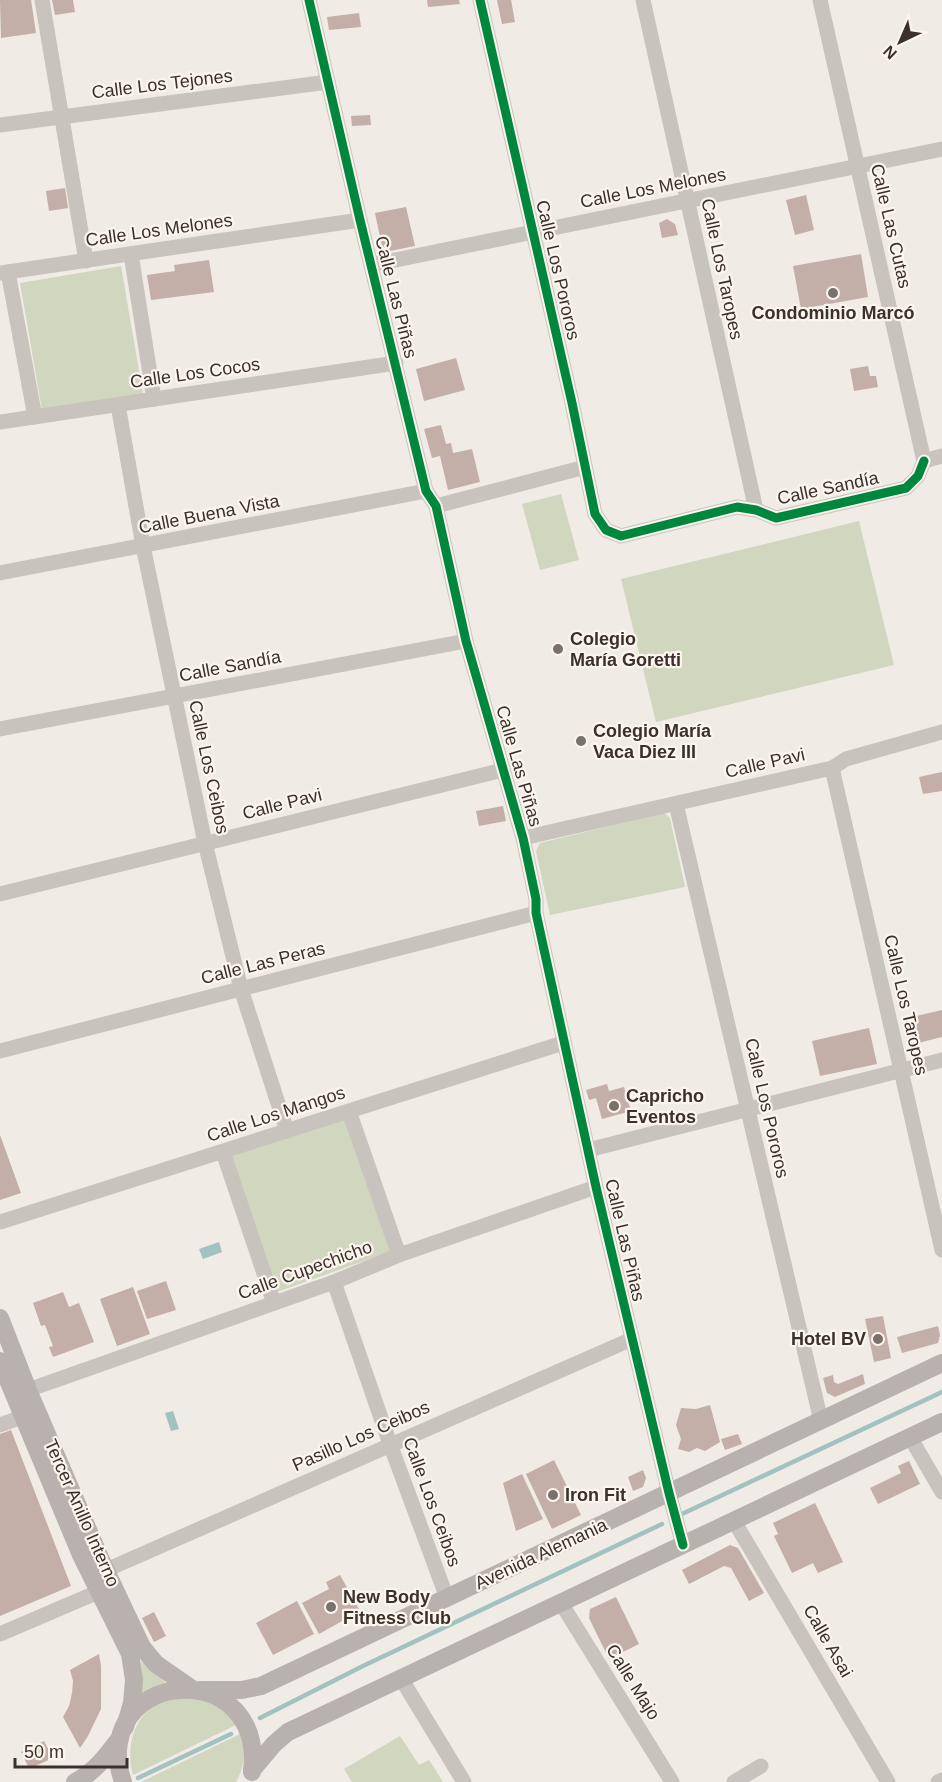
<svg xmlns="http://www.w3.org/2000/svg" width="942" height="1782" viewBox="0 0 942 1782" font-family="Helvetica,sans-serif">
<rect width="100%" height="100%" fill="#f0ebe5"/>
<!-- green -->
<g fill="#d1d6bf">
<path d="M121 266 143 394 42 410 20 283Z"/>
<path d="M561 494 579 560 540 570 522 504Z"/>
<path d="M859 521 894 665 656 722 621 579Z"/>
<path d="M664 813 670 818 685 887 550 915 536 851 540 843Z"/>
<path d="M344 1115 392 1251 277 1292 229 1156Z"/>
<path d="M141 1661 168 1685 142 1696Z"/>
<path d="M194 1696 225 1710 236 1725 133 1775C125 1747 134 1710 166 1701 175 1699 185 1698 194 1696Z"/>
<path d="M240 1734C246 1751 245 1766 236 1782H141Z"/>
<path d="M400 1736 419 1765 429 1760 443 1782H352L344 1769Z"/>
</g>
<!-- water -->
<g fill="#a1c2c1">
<path d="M219 1242 222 1252 203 1259 199 1249Z"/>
<path d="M173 1411 179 1429 171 1431 165 1413Z"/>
</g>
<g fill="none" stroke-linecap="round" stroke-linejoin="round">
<!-- stream -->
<g stroke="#a1c2c1" stroke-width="4.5">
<path d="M682 1514 942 1392"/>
<path d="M260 1718 363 1666 662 1524"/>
<path d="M138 1778 231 1734"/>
</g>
</g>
<!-- building -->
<g fill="#c3afa7">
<path d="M0 0H31L36 33 1 38Z"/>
<path d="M52 0H73L75 12 55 15Z"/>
<path d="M427 0H459L460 4 428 7Z"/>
<path d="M497 0H511L515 22 502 24Z"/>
<path d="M359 13 361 27 329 30 327 17Z"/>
<path d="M370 115 371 125 352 126 351 116Z"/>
<path d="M65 188 68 208 49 211 46 191Z"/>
<path d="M806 195 814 230 795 235 786 200Z"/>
<path d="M406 207 415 246 390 251 383 247 381 242 375 213Z"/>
<path d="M667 219 675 224 678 235 662 238 659 223Z"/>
<path d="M861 254 868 297 801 309 793 266Z"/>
<path d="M209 260 214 292 151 300 147 275 175 271 174 265Z"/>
<path d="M456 358 465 390 424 401 416 369Z"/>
<path d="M868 366 870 376H876L878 387 854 391 850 369Z"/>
<path d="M441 425 446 444 451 443 453 453 472 449 480 482 448 490 440 456 432 458 424 429Z"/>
<path d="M942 772V791L923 794 919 777Z"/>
<path d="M503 806 506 821 479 826 476 811Z"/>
<path d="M942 1010V1037L918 1043 912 1017Z"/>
<path d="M869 1028 877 1064 820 1076 812 1041Z"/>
<path d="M607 1084 609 1091 624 1087 631 1111 602 1119 596 1098 589 1100 586 1090Z"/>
<path d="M0 1135 21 1193 0 1200Z"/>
<path d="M166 1281 176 1310 147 1319 137 1291Z"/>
<path d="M133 1287 150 1334 117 1346 100 1299Z"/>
<path d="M63 1292 69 1307 79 1303 94 1342 53 1357 49 1347 53 1346 45 1325 41 1326 33 1303Z"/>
<path d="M883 1316 891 1358 874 1362 865 1319Z"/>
<path d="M938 1326 940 1335 938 1343 902 1353 897 1337Z"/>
<path d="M863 1374 865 1384 835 1397 827 1393 823 1378 833 1375 834 1382 838 1384Z"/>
<path d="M710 1405 720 1442 705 1451 697 1448 689 1452 678 1449 681 1439 676 1425 681 1408 696 1409Z"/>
<path d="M11 1430 71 1586 0 1616V1434Z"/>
<path d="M738 1434 742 1444 725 1450 721 1439Z"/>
<path d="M554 1460 581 1515 552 1529 526 1474Z"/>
<path d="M909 1461 920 1484 878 1504 870 1488 901 1473 898 1466Z"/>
<path d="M643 1470 646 1478 643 1487 633 1491 628 1477Z"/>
<path d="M522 1474 543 1519 516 1531 503 1483Z"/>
<path d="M815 1503 843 1562 818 1573 813 1563 792 1573 774 1536 778 1534 773 1523Z"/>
<path d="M730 1545 738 1548 764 1593 749 1601 731 1568 724 1566 689 1584 682 1570Z"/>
<path d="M340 1575 360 1611 319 1634 302 1603 329 1589 326 1582Z"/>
<path d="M616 1597 639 1644 609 1659 589 1618 590 1609Z"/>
<path d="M297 1601 314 1634 273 1655 256 1623Z"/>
<path d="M154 1612 166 1636 154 1642 142 1618Z"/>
<path d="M99 1654 101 1666V1709L88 1736 80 1748 63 1717 69 1706 72 1693 73 1681 70 1670Z"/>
<path d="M44 1741 53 1758 33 1767 28 1766 21 1752Z"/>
</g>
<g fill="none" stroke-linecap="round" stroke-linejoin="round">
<!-- minor -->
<g stroke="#c9c3be" stroke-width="15">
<path d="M42 0 86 261"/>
<path d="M309 0 360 220 426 491 436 506 466 641 523 838 536 899V913L596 1187 669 1493 683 1545"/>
<path d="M480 0 572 403 595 514 606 530 621 536 737 507 756 510 776 518 906 488 918 476 924 461"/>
<path d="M643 0 756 510"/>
<path d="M820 0 924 461"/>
<path d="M0 125 328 82"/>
<path d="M131 254 154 399"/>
<path d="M371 265 942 149"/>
<path d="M8 272 35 417"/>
<path d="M0 273 360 220"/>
<path d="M118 405 143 546 205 843 241 989 287 1131"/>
<path d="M0 422 396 363"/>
<path d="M924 461 942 456"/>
<path d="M436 506 585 467"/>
<path d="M0 573 426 491"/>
<path d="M0 729 466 641"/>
<path d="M832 768 942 1250"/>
<path d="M676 804 821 1421"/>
<path d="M523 838 832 768 846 759 942 732"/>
<path d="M0 894 503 770"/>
<path d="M0 1051 536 913"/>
<path d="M349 1111 399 1255"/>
<path d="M588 1150 942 1060"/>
<path d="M223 1152 274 1303"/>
<path d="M0 1222 563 1043"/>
<path d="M334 1282 390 1444 447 1598"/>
<path d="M28 1390 334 1282 399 1255 596 1187"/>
<path d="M0 1425 22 1417"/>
<path d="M910 1437 942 1492"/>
<path d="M734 1521 888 1782"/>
<path d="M106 1570 632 1339"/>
<path d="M561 1603 672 1782"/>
<path d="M0 1634 98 1592"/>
<path d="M402 1680 464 1782"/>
<path d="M734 1782 761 1766"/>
<path d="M938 1782 942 1780"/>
</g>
<!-- major -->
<g stroke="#b8b1ad" stroke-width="18">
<path d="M0 1318 28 1390 101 1560 142 1647 156 1664 192 1689"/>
<path d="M0 1361 81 1555 130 1654 134 1680 132 1703 125 1727"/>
<path d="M200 1690H242L261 1686 942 1363"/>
<path d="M252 1770 274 1744 288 1732 942 1422"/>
<path d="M75 1782C95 1772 106 1756 120 1738"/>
<path d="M123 1782C121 1775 118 1767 118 1759 114 1665 265 1664 252 1772"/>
</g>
<!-- cycleway casing -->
<g stroke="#fbf5ee" stroke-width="13">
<g id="cycleway">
<path d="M309 0 360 220 426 491 436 506 466 641 523 838 536 899V913L596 1187 669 1493 683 1545"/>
<path d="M480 0 572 403 595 514 606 530 621 536 737 507 756 510 776 518 906 488 918 476 924 461"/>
</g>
</g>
<!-- cycleway -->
<use href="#cycleway" stroke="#00873e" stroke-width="9"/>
</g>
<!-- markers -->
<g fill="#7a716c" stroke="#fbf5ee" stroke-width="2">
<circle cx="833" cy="293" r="6"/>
<circle cx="558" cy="649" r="6"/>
<circle cx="581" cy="741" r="6"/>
<circle cx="614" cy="1106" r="6"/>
<circle cx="878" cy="1339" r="6"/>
<circle cx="553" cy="1495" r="6"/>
<circle cx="331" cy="1607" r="6"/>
</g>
<g text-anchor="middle" stroke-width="4.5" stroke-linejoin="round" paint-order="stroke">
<!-- street labels -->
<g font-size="18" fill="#3b302b" stroke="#fbf5ee">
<text transform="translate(162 84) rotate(-7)" y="6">Calle Los Tejones</text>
<text transform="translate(653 188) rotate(-11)" y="6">Calle Los Melones</text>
<text transform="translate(891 226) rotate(77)" y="6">Calle Las Cutas</text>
<text transform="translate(159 230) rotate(-8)" y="6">Calle Los Melones</text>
<text transform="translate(722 269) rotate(78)" y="6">Calle Los Taropes</text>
<text transform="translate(558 270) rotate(77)" y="6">Calle Los Pororos</text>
<text transform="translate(396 297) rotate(76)" y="6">Calle Las Piñas</text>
<text transform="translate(195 373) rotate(-8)" y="6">Calle Los Cocos</text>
<text transform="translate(828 488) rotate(-12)" y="6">Calle Sandía</text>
<text transform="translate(209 514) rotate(-11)" y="6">Calle Buena Vista</text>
<text transform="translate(230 666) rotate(-11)" y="6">Calle Sandía</text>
<text transform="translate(765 763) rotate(-13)" y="6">Calle Pavi</text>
<text transform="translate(519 766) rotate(74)" y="6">Calle Las Piñas</text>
<text transform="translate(209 767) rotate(78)" y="6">Calle Los Ceibos</text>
<text transform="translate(282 804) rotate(-14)" y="6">Calle Pavi</text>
<text transform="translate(263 963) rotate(-14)" y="6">Calle Las Peras</text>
<text transform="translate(906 1005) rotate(77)" y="6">Calle Los Taropes</text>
<text transform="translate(767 1108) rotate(77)" y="6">Calle Los Pororos</text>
<text transform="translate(276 1114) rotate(-18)" y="6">Calle Los Mangos</text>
<text transform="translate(625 1240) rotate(77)" y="6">Calle Las Piñas</text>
<text transform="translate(305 1270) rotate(-20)" y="6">Calle Cupechicho</text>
<text transform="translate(361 1436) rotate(-24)" y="6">Pasillo Los Ceibos</text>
<text transform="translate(432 1502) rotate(70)" y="6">Calle Los Ceibos</text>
<text transform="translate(82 1513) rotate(66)" y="6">Tercer Anillo Interno</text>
<text transform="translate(541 1554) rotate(-25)" y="6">Avenida Alemania</text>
<text transform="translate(828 1641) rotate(60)" y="6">Calle Asai</text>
<text transform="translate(633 1682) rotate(58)" y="6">Calle Majo</text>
</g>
<!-- poi labels -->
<g font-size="18" font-weight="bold" fill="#3b302b" stroke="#fbf5ee" text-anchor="start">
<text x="833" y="319" text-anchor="middle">Condominio Marcó</text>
<text x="570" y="645">Colegio<tspan x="570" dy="21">María Goretti</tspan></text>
<text x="593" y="737">Colegio María<tspan x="593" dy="21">Vaca Diez III</tspan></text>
<text x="626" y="1102">Capricho<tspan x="626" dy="21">Eventos</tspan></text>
<text x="866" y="1345" text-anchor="end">Hotel BV</text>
<text x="565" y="1501">Iron Fit</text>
<text x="343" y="1603">New Body<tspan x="343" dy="21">Fitness Club</tspan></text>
</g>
</g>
<!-- north arrow -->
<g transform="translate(900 42) rotate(224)" stroke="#fbf5ee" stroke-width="4.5" paint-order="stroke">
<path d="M0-4.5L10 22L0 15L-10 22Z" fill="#3b302b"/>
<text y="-9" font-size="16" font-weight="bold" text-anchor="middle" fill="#3b302b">N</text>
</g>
<!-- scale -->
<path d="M15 1758v9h112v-9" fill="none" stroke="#3b302b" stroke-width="3"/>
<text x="24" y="1758" font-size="18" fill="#3b302b" stroke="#fbf5ee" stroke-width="4.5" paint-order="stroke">50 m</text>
</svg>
